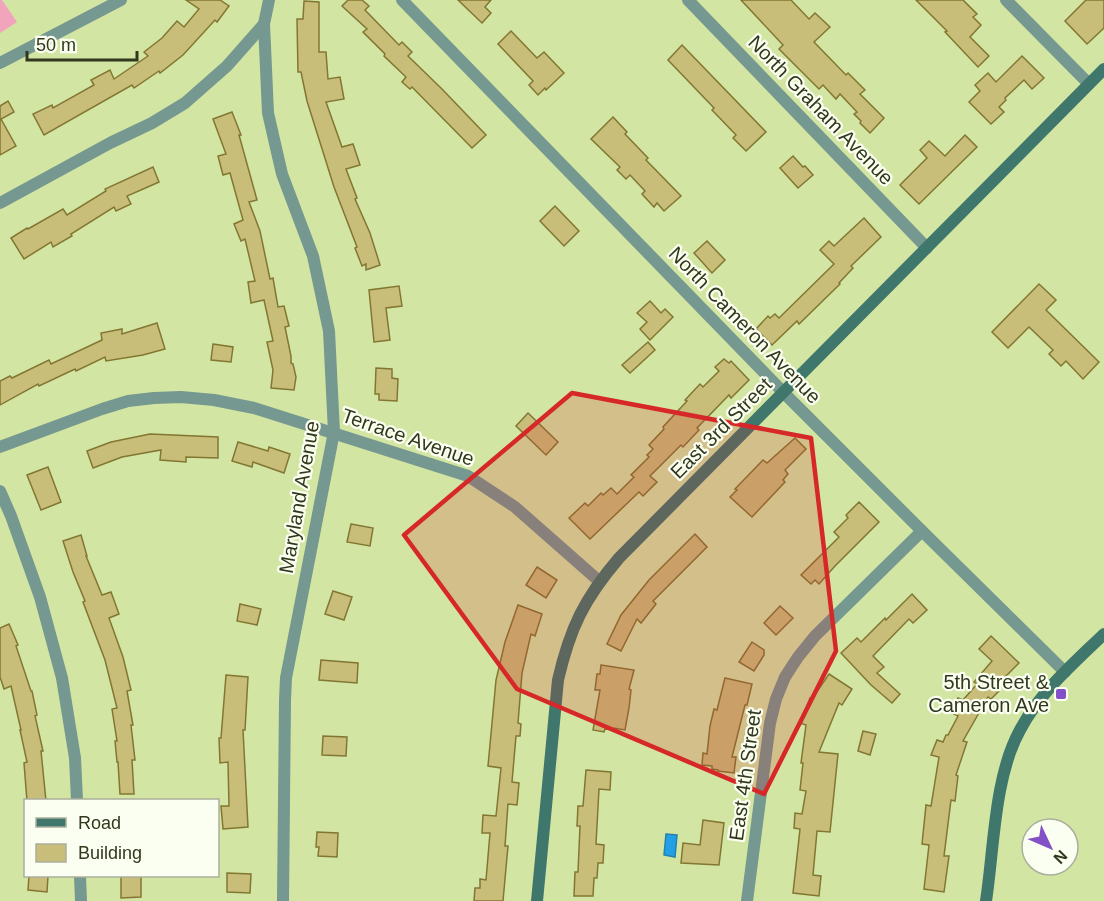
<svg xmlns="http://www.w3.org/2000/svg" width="1104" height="901" viewBox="0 0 1104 901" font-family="Helvetica,sans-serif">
<rect width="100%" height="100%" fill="#d3e5a2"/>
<!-- green -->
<path fill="#f1a4bb" d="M0 0H2L17 22 0 33Z"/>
<!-- water -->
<path fill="#22a0e6" stroke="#2681aa" stroke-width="1.5" d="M666 834 677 835 675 857 664 855Z"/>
<!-- building -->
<g fill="#c9be79" stroke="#827732" stroke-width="1.5">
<path d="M186 0H220L229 6 217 22 215 20 183 55 160 73 159 71 134 88 132 85 44 135 33 114 52 105 53 108 94 85 91 80 110 70 114 79 148 56 144 52 162 38 177 21 184 27 199 9Z"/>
<path d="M348 0H362L369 6 365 10 399 45 402 42 412 52 408 56 409 57 442 89 486 135 472 148 412 87 410 89 402 82 406 77 384 56 385 54 363 32 367 29 342 6Z"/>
<path d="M458 0H491L485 7 491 13 482 23Z"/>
<path d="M741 0H791L809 19 815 13 830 27 814 42 846 75 848 73 865 90 860 94 884 118 870 133 860 123 861 121 854 114 857 112 840 94 836 99 823 85 819 89 779 49 783 45Z"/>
<path d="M916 0H963L977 14 973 17 981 25 970 37 989 56 978 67 945 32 947 31Z"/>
<path d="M1086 0H1104V28L1087 44 1065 21Z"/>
<path d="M304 1 319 2V52H326L328 79 340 77 344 99 326 102 342 147 353 144 360 165 346 169 357 198 355 199 370 233 380 265 366 270V264L362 266 355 248 357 247 334 187 307 101 301 72H298L297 19H303Z"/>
<path d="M511 31 537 58 544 52 564 73 546 90 545 88 538 95 529 85 533 81 498 44Z"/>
<path d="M682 45 766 132 746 151 733 138 736 135 712 110 714 108 668 60Z"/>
<path d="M1022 56 1044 78 1032 89 1024 80 1005 98 1006 100 999 107 1004 112 991 124 969 102 980 91 975 85 988 73 996 82Z"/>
<path d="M8 101 14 112 1 119 16 146 0 155V106Z"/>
<path d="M232 112 241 135H239L257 200 249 202 260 231 270 279 273 278 278 307 284 306 289 326 285 327 291 356V363L293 364 296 377 294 390 271 388 273 370 267 342 273 341 264 300 251 303 248 282 255 281 245 239 241 241 234 224 243 220 230 173 223 175 218 156 226 154 213 119Z"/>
<path d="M613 117 627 132 625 134 648 158 646 160 681 196 664 211 657 203 654 207 642 194 645 191 630 175 626 179 617 170 620 167 591 139Z"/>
<path d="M965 135 977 147 919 204 900 185 927 158 920 150 929 141 945 156Z"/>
<path d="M793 156 803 167 805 166 813 175 798 188 780 168Z"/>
<path d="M153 167 159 182 127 196 131 204 116 211 114 207 71 234 72 236 53 247 51 242 24 259 11 238 27 228 28 229 63 209 67 215 106 191 105 189Z"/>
<path d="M555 206 579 231 564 246 540 221Z"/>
<path d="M864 218 881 237 851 266 853 268 839 283 840 284 799 324 797 321 772 345 756 329 768 316 770 318 775 314 779 318 834 264 820 250 829 241 834 246Z"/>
<path d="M707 241 725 260 712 273 694 253Z"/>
<path d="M1039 284 1056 300 1046 310 1099 362 1083 379 1066 361 1061 366 1049 354 1053 350 1029 327 1008 348 992 332Z"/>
<path d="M399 286 402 306 386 308 390 340 374 342 369 290Z"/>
<path d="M650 301 661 313 665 309 673 317 650 340 640 329 647 322 637 313Z"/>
<path d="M157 323 165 349 143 355 106 361 105 357 76 371 75 369 39 386 38 384 0 405V381L10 376 12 378 49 360 51 364 102 340 101 333 122 329V334Z"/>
<path d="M648 342 655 350 630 373 622 365Z"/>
<path d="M213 344 233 347 231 362 211 360Z"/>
<path d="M724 359 729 363 731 361 749 380 731 398 729 395 697 428 699 430 683 447 681 445 650 476 657 482 643 496 639 492 590 539 569 518 585 503 588 506 601 493 603 495 611 488 617 494 634 477 631 475 649 457 647 455 653 449 649 445 664 429 663 427 687 401 685 400 700 384 703 387 719 371 715 367Z"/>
<path d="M376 368 392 369V378L398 379 397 401 379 400V394H375Z"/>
<path d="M528 413 558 442 546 455 516 426Z"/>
<path d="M150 434 218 437V458L186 457V462L160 460 161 450 122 457 93 468 87 451 111 442Z"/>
<path d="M795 438 806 449 785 470 788 474 783 480 785 482 752 517 730 497 737 490 735 489 763 460 767 463Z"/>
<path d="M238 442 268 451 269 447 290 454 284 473 253 462 252 467 232 461Z"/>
<path d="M48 467 61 502 41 510 27 475Z"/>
<path d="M859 502 879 522 835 566 819 584 815 580 811 584 801 575 839 537 834 532 848 518 846 515Z"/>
<path d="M351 524 373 528 370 546 347 542Z"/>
<path d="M695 534 707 547 653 601 656 604 641 623 637 619 621 651 607 644 621 615 649 580Z"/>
<path d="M81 535 87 556H86L102 595 111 592 119 614 109 618 123 657 131 690 127 691 133 725H131L135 760H132L134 794H120L118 762H117L115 741H117L112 709 117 708 105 660 83 602 85 601 73 572 63 541Z"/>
<path d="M537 567 557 580 546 598 526 585Z"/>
<path d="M333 591 352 597 344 620 325 614Z"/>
<path d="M912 594 927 610 913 623 909 619 873 656 884 667 877 673 900 694 892 703 871 685 841 653 857 638 861 642 885 618 886 620Z"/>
<path d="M240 604 261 609 257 625 237 621Z"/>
<path d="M518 605 542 614 535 636 531 634 522 673 518 723 521 724 520 736H516L512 782 519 783 517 805 508 804 505 846H508L503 901H474L475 888H480V879L486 880 490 833H482L483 815 496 816 501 768 488 766 496 680 505 642Z"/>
<path d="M780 606 793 618 776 635 764 623Z"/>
<path d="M9 624 18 645 16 646 31 691H32L37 715 35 716 43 751H41L46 801H27L24 763 27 762 20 730H21L11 686 4 689 0 677V628Z"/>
<path d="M991 636 1019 663 995 687 999 691 991 699 988 697 963 741 967 742 956 775 958 776 955 801 951 800 944 856H949L944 892 924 889 929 845 922 844 926 805 931 806 939 757 931 755 937 740 943 742 946 735H948L958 716 950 712 958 698 963 700 977 684 974 682 992 661 979 649Z"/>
<path d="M752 642 764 650V655L754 671 739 662Z"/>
<path d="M321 660 358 663 357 683 319 680Z"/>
<path d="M601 665 634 670 629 689 631 690 629 708 625 730 614 728 613 730 605 729 604 732 593 730 600 690H595L597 674H600Z"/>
<path d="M829 674 852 689 842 705 839 703 819 752 838 754 830 832 817 831 813 875 821 876 819 896 793 893 800 829 794 828 795 813 802 814 806 791 800 790 803 763H801L806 725 800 723 810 698 812 699Z"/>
<path d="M226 675 248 677 245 730H243L248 827 223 829 221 806H229L228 762 220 763 219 738H221Z"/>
<path d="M725 678 752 684 747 705H745L732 757H736L734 773 718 771V770L712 769V766L702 765 703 753 707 754 710 726 714 709 717 710Z"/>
<path d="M863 731 876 734 870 755 858 751Z"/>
<path d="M323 736 347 737 346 756 322 755Z"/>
<path d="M586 770 611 772 610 790 599 789 596 844 604 845 603 863H598L597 878H594L593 896H574L575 872H578L580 826H577L578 806H583Z"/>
<path d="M703 820 724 823 719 865 681 863 683 843 700 845Z"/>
<path d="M317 832 338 833 337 857 318 856 319 847H316Z"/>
<path d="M227 873 251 874 250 893 227 892Z"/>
<path d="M29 876H48L47 892 28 890Z"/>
<path d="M121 876H141V897L121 898Z"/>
</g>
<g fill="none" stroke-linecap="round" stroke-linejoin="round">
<!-- street -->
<g stroke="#759890" stroke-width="12">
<path d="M269 0 264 24 268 113 282 174 313 256 329 331 334 432 286 678 285 700 283 901"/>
<path d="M402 0 783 392 922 531 1065 672"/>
<path d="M688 0 927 248"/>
<path d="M1006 0 1089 84"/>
<path d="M0 63 121 0"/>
<path d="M0 203 110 143 152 123 185 103 227 66 264 24"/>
<path d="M0 447 102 409 128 401 154 398 181 397 214 400 254 408 468 476 515 507 599 581"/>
<path d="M0 491 11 516 40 597 62 678 75 758 77 800"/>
<path d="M80 876 81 901"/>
<path d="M747 901 770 723 776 699 785 677 798 657 815 636 922 531"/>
</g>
<!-- secondary -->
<g stroke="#3f776c" stroke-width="12">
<path d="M537 901 558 680C570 628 584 599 619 558L1104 69"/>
<path d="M986 901C994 849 994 777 1020 730 1040 692 1074 663 1104 634"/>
</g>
</g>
<!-- marked area -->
<path fill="#d62828" fill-opacity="0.2" stroke="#d62828" stroke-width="4.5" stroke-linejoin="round" d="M572 393 811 438 836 651 764 794 517 689 404 535Z"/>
<!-- markers -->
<rect fill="#8350c8" stroke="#fbfff1" stroke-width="2" x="1055" y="688" width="12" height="12" rx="3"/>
<g text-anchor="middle" stroke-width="4.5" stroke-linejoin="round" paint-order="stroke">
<!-- street labels -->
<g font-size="20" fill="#31381d" stroke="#fbfff1">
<text transform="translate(821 110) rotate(46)" y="7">North Graham Avenue</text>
<text transform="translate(745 325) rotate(46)" y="7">North Cameron Avenue</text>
<text transform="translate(721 428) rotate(-45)" y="7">East 3rd Street</text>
<text transform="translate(408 437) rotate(19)" y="7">Terrace Avenue</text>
<text transform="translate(299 497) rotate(-80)" y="7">Maryland Avenue</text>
<text transform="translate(745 775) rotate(-82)" y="7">East 4th Street</text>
</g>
<!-- poi labels -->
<g font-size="20" fill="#31381d" stroke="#fbfff1" text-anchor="end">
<text x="1049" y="689">5th Street &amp;<tspan x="1049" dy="23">Cameron Ave</tspan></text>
</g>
</g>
<!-- legend -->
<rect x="24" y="799" width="195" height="78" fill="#fbfff1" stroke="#aaaf9c" stroke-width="1.5"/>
<rect x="36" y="818" width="30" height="9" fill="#3f776c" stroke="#aaaf9c" stroke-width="1.5"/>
<text x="78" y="829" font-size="18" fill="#31381d">Road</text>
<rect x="36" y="844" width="30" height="18" fill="#c9be79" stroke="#aaaf9c" stroke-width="1.5"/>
<text x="78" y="859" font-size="18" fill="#31381d">Building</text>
<!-- north arrow -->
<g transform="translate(1050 847) rotate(134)"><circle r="28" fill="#fbfff1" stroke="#aaaf9c" stroke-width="1.5"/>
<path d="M0-4.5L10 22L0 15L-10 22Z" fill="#8350c8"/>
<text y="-9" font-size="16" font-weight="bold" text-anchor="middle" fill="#31381d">N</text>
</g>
<!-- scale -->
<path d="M27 51v9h110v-9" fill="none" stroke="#31381d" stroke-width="3"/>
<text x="36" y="51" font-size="18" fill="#31381d" stroke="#fbfff1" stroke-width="4.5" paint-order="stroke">50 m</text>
</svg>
